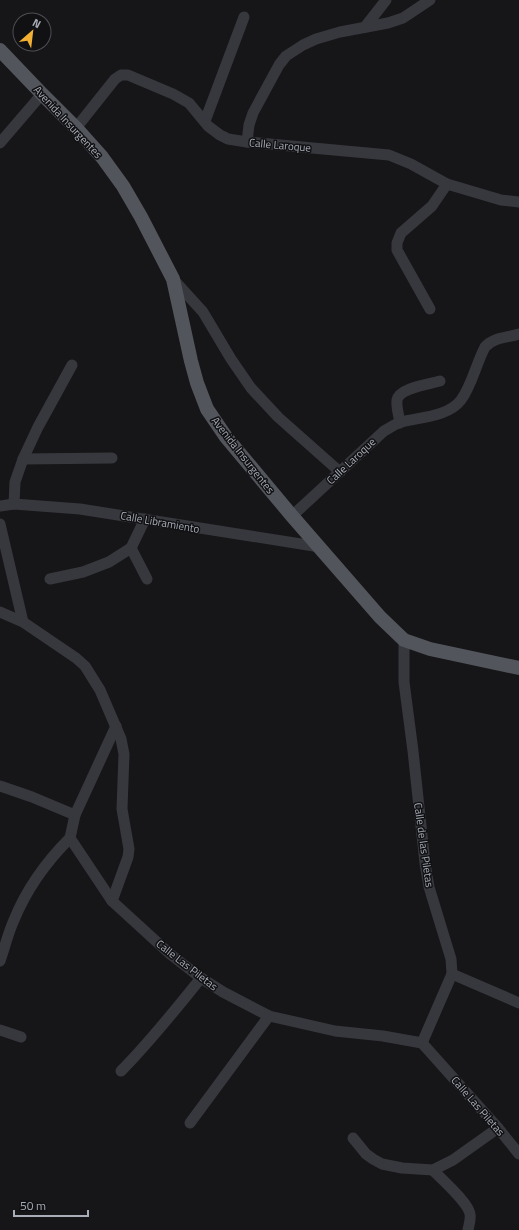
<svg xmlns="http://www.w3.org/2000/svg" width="519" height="1230" viewBox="0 0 519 1230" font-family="'Titillium Web',sans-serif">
<rect width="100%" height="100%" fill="#161618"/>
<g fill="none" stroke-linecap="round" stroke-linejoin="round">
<!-- minor -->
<g stroke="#37383d" stroke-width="11">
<path d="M365 27 386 0"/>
<path d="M205 121 244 17"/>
<path d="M76 128 115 79 121 75H128L173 94 189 103 208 126 220 135 228 139 247 142 389 155 411 164 447 184 501 200 519 202"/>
<path d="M247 142 249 125 253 113 279 65 286 56 303 45 316 39 340 32 388 23 403 18 430 0"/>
<path d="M0 143 42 94"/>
<path d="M173 279 203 312 231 359 251 388 278 417 340 472"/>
<path d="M430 309 402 259 397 250V243L401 233 432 206 447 184"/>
<path d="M400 423C399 416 396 407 397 400 399 388 429 384 440 381"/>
<path d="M23 459 112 458"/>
<path d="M14 504 15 482 23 459 38 427 72 365"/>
<path d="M0 506 14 504 80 509 320 547"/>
<path d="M292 516 384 431C390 428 395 424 401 422 420 417 448 417 461 400 472 385 476 364 485 347 494 337 507 338 519 334"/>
<path d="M0 524 23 622 76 658 85 666 100 690 121 739 124 754 122 809 129 849 128 857 112 901"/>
<path d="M131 548 147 579"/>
<path d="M50 579 83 572 109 562 131 548 145 519"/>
<path d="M0 612 23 622"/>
<path d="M404 640V682L413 751 425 863 429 887 451 959 452 974 422 1043"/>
<path d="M0 786 32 797 75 815 70 838 112 901 170 954 201 978 223 992 269 1016 335 1031 383 1036 422 1043 498 1128 519 1154"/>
<path d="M75 815 116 726"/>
<path d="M0 961C5 947 8 933 14 920 27 888 46 862 70 838"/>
<path d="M452 974 519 1003"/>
<path d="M0 1030 21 1037"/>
<path d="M121 1071C150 1042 175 1010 201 978"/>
<path d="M190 1123 269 1016"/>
<path d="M353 1138 366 1154 373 1159 382 1164 402 1168 433 1170 453 1160 498 1128"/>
<path d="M433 1170C442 1180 468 1202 470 1214 471 1219 469 1225 468 1230"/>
</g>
<!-- major -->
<path stroke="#53555c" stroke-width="14" d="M0 50 42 94 76 128 102 157 123 186 141 217 173 279 191 361 197 383 207 409 226 437 292 516 380 617 404 640 430 649 519 668"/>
</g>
<g text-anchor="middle" stroke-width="3" stroke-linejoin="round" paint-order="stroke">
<!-- street labels -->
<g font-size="11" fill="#a8adb8" stroke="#111113">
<text transform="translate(68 122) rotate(47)" y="4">Avenida Insurgentes</text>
<text transform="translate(280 145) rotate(5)" y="4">Calle Laroque</text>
<text transform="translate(243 455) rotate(52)" y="4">Avenida Insurgentes</text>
<text transform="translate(351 461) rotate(-43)" y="4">Calle Laroque</text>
<text transform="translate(160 522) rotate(10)" y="4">Calle Libramiento</text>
<text transform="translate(424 845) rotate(82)" y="4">Calle de las Piletas</text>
<text transform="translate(187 965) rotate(38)" y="4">Calle Las Piletas</text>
<text transform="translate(478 1106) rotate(49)" y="4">Calle Las Piletas</text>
</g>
</g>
<!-- north arrow -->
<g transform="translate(32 32) rotate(28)"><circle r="19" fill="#111113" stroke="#4d4f55"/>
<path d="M0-3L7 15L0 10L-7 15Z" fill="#f2b134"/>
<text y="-6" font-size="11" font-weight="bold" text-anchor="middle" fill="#a8adb8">N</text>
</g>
<!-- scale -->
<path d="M14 1210v6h74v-6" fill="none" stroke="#a8adb8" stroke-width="2"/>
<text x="20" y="1210" font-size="12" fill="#a8adb8" stroke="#111113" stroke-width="3" paint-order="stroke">50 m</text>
</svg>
